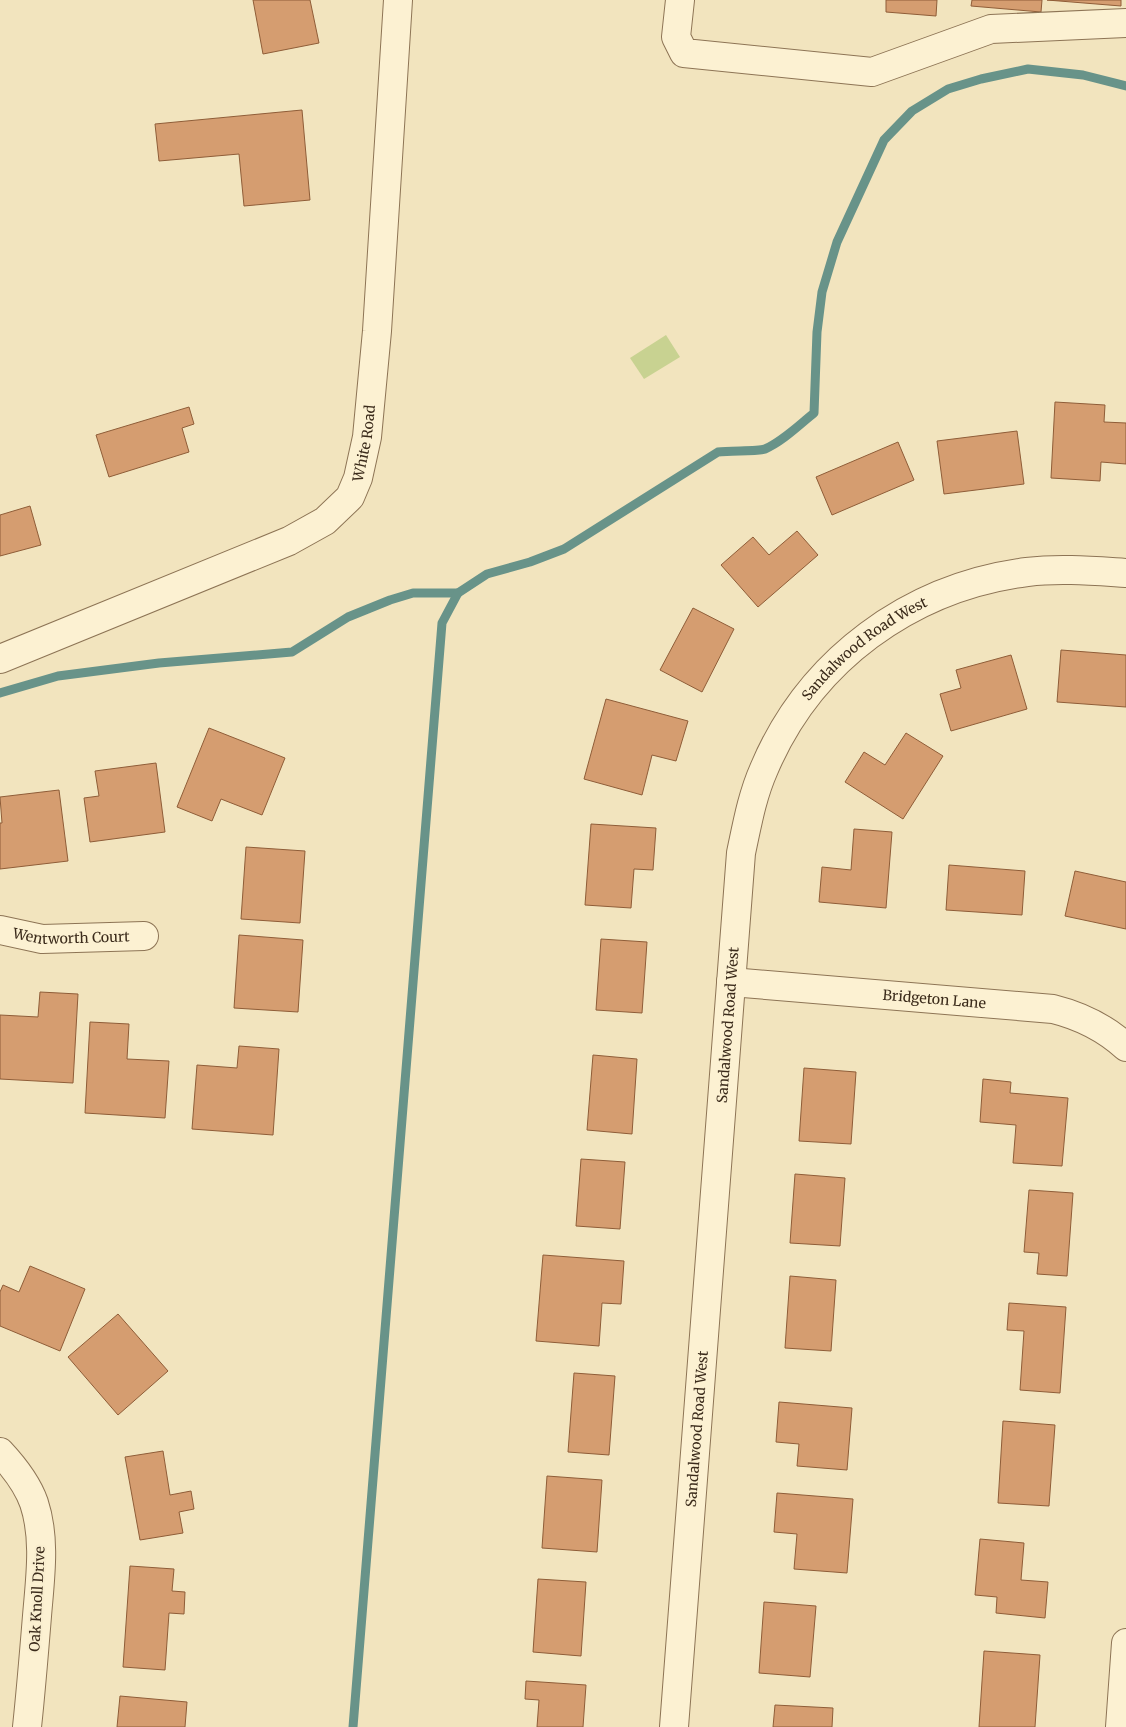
<svg xmlns="http://www.w3.org/2000/svg" width="1126" height="1727" viewBox="0 0 1126 1727" font-family="Merriweather,serif">
<rect width="100%" height="100%" fill="#f2e4be"/>
<!-- green -->
<path fill="#c8d291" d="M666 335 680 357 644 379 630 358Z"/>
<g fill="none" stroke-linecap="round" stroke-linejoin="round">
<!-- stream -->
<g stroke="#689389" stroke-width="9">
<path d="M0 693 58 676 159 663 292 652 348 617 390 600 413 593H458"/>
<path d="M353 1727 442 623 458 593 487 574 530 562 564 549 718 452C729 450 758 452 765 449 783 441 799 425 814 413L817 332 822 292 837 242 884 140 912 111 948 89 981 79 1028 69 1083 75 1126 86"/>
</g>
</g>
<!-- building -->
<g fill="#d59d70" stroke="#8f5d38">
<path d="M253 0H310L319 43 263 54Z"/>
<path d="M886 0H937L936 16 886 12Z"/>
<path d="M972 0H1042L1041 12 971 6Z"/>
<path d="M1047 0H1121V6Z"/>
<path d="M302 110 310 200 244 206 239 154 159 161 155 124Z"/>
<path d="M1055 402 1105 405 1104 422 1126 423V464L1101 462 1100 481 1051 478Z"/>
<path d="M189 407 194 424 182 428 189 452 109 477 96 435Z"/>
<path d="M1017 431 1024 484 944 494 937 441Z"/>
<path d="M898 442 914 480 832 515 816 477Z"/>
<path d="M30 506 41 545 0 556V515Z"/>
<path d="M797 531 818 555 758 607 721 565 753 537 769 555Z"/>
<path d="M693 608 734 629 702 692 660 670Z"/>
<path d="M1061 650 1126 655V707L1057 702Z"/>
<path d="M1011 655 1027 709 951 731 940 694 961 688 956 670Z"/>
<path d="M606 699 688 721 676 761 652 755 642 795 584 779Z"/>
<path d="M209 728 285 758 262 815 221 799 212 821 177 807Z"/>
<path d="M906 733 943 756 903 819 845 782 864 752 885 765Z"/>
<path d="M156 763 165 832 90 842 84 798 99 796 95 771Z"/>
<path d="M59 790 68 861 0 869V823H2L0 797Z"/>
<path d="M591 824 656 828 653 870 634 869 631 908 585 905Z"/>
<path d="M854 829 892 832 886 908 819 902 822 867 851 870Z"/>
<path d="M246 847 305 851 300 923 241 919Z"/>
<path d="M949 865 1025 871 1022 915 946 910Z"/>
<path d="M1075 871 1126 882V929L1065 916Z"/>
<path d="M239 935 303 940 298 1012 234 1008Z"/>
<path d="M601 939 647 942 642 1013 596 1010Z"/>
<path d="M40 992 78 994 73 1083 0 1079V1015L38 1017Z"/>
<path d="M90 1022 129 1024 127 1059 169 1061 165 1118 85 1113Z"/>
<path d="M239 1046 279 1049 273 1135 192 1129 197 1065 237 1068Z"/>
<path d="M593 1055 637 1059 632 1134 587 1130Z"/>
<path d="M804 1068 856 1072 851 1144 799 1141Z"/>
<path d="M983 1079 1011 1082 1010 1093 1068 1098 1062 1166 1013 1163 1016 1125 980 1122Z"/>
<path d="M581 1159 625 1162 620 1229 576 1226Z"/>
<path d="M795 1174 845 1178 840 1246 790 1243Z"/>
<path d="M1029 1190 1073 1193 1067 1276 1037 1274 1039 1253 1024 1252Z"/>
<path d="M543 1255 624 1261 621 1304 602 1303 599 1346 536 1341Z"/>
<path d="M30 1266 85 1289 60 1351 0 1326V1292L3 1285 19 1292Z"/>
<path d="M790 1276 836 1280 831 1351 785 1348Z"/>
<path d="M1009 1303 1066 1307 1060 1393 1020 1390 1024 1331 1007 1330Z"/>
<path d="M118 1314 168 1371 118 1415 68 1357Z"/>
<path d="M574 1373 615 1376 609 1455 568 1452Z"/>
<path d="M779 1402 852 1408 847 1470 797 1466 799 1444 776 1442Z"/>
<path d="M1003 1421 1055 1425 1049 1506 998 1503Z"/>
<path d="M163 1451 170 1495 191 1491 194 1509 179 1512 183 1533 140 1540 125 1457Z"/>
<path d="M547 1476 602 1480 597 1552 542 1548Z"/>
<path d="M777 1493 853 1499 847 1573 794 1569 797 1534 774 1532Z"/>
<path d="M980 1539 1024 1543 1021 1580 1048 1582 1045 1618 996 1613 997 1597 975 1595Z"/>
<path d="M130 1566 174 1569 172 1591 185 1592 184 1614 169 1613 165 1670 123 1667Z"/>
<path d="M538 1579 586 1582 581 1656 533 1652Z"/>
<path d="M764 1602 816 1606 810 1677 759 1673Z"/>
<path d="M984 1651 1040 1655 1035 1727H979Z"/>
<path d="M526 1681 586 1685 583 1727H537L539 1700 525 1699Z"/>
<path d="M120 1696 187 1702 185 1727H117Z"/>
<path d="M775 1705 833 1708 832 1727H773Z"/>
</g>
<g fill="none" stroke-linecap="round" stroke-linejoin="round">
<!-- minor casing -->
<g stroke="#8d7455" stroke-width="30">
<g id="minor">
<path d="M680 0 676 37 684 53 872 72 991 29 1126 23"/>
<path id="s1" d="M0 659 289 541 325 521 350 497 358 478 367 437 377 331 398 0"/>
<path id="s2" d="M0 930 42 939 144 936"/>
<path id="s3" d="M731 982 1053 1009C1081 1016 1104 1027 1126 1047"/>
<path d="M0 1452C14 1467 27 1483 34 1503 46 1539 40 1579 37 1616 34 1653 31 1690 27 1727"/>
<path id="s4" d="M674 1727 741 853C747 825 752 796 764 769 810 660 910 587 1027 572 1060 568 1094 571 1126 573"/>
<path d="M1120 1727 1126 1643"/>
</g>
</g>
<!-- minor -->
<use href="#minor" stroke="#fcf1d2" stroke-width="28"/>
</g>
<g text-anchor="middle" stroke-width="4.5" stroke-linejoin="round" paint-order="stroke">
<!-- street labels -->
<g font-size="14" fill="#3b2b1b" stroke="#f9eecf">
<text dy="5" stroke="none"><textPath href="#s1" startOffset="444">White Road</textPath></text>
<text dy="5" stroke="none"><textPath href="#s4" startOffset="1124">Sandalwood Road West</textPath></text>
<text dy="5" stroke="none"><textPath href="#s2" startOffset="72">Wentworth Court</textPath></text>
<text dy="5" stroke="none"><textPath href="#s3" startOffset="204">Bridgeton Lane</textPath></text>
<text dy="5" stroke="none"><textPath href="#s4" startOffset="704">Sandalwood Road West</textPath></text>
<text dy="5" stroke="none"><textPath href="#s4" startOffset="299">Sandalwood Road West</textPath></text>
<text transform="translate(37 1599) rotate(-87)" y="5">Oak Knoll Drive</text>
</g>
</g>
</svg>
